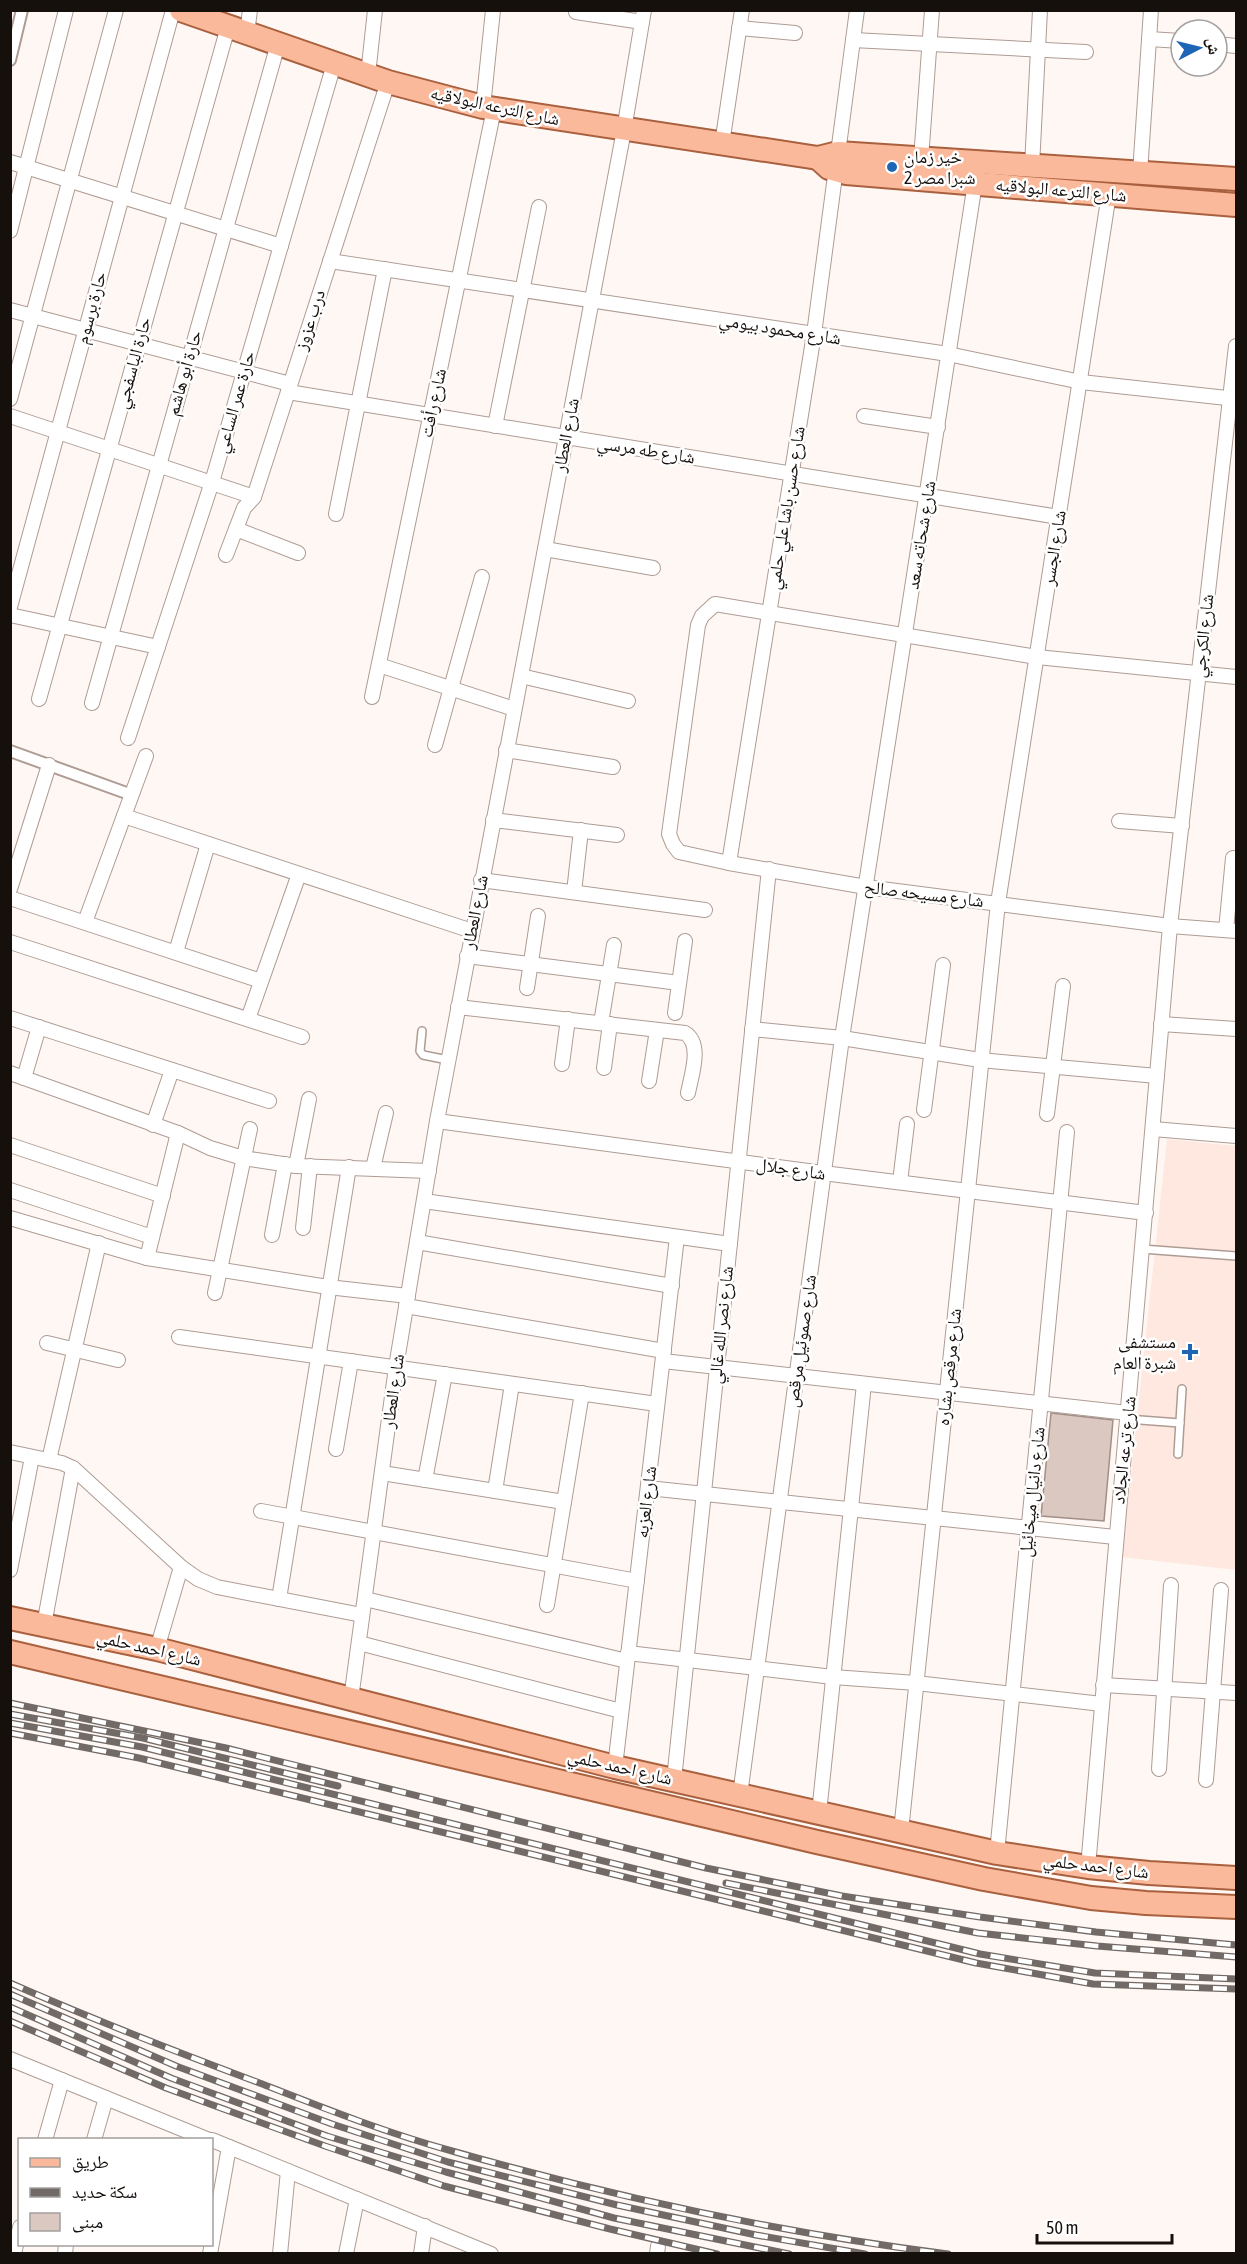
<svg xmlns="http://www.w3.org/2000/svg" width="1247" height="2264" viewBox="0 0 1247 2264" font-family="'Asap Condensed','Noto Naskh Arabic',sans-serif">
<rect width="100%" height="100%" fill="#fff7f3"/>
<!-- built -->
<path fill="#fee8df" d="M1167 1139 1236 1146V1570L1122 1557Z"/>
<!-- building -->
<path fill="#dbc8c0" stroke="#a18f88" stroke-width="1.5" d="M1051 1413 1113 1420 1104 1521 1041 1516Z"/>
<g fill="none" stroke-linecap="round" stroke-linejoin="round">
<!-- service casing -->
<g stroke="#ae9c94" stroke-width="10">
<g id="service">
<path d="M422 1031 420 1051 423 1055 448 1060"/>
<path d="M1142 1249 1236 1256"/>
<path d="M1127 1419 1180 1423"/>
<path d="M1178 1454 1182 1389"/>
</g>
</g>
<!-- pedestrian casing -->
<g stroke="#ae9c94" stroke-width="14">
<g id="pedestrian">
<path d="M10 60 22 10"/>
<path d="M10 751 132 795"/>
</g>
</g>
<!-- minor casing -->
<g stroke="#ae9c94" stroke-width="16">
<g id="minor">
<path d="M576 12 642 22"/>
<path d="M739 28 795 33"/>
<path d="M247 33 250 10"/>
<path d="M1149 39 1181 41"/>
<path d="M853 40 1086 52"/>
<path d="M1217 44 1236 46"/>
<path d="M368 75 375 10"/>
<path d="M483 107 493 10"/>
<path d="M722 144 742 10"/>
<path d="M921 159 932 10"/>
<path d="M10 162 281 246"/>
<path d="M1032 166 1040 10"/>
<path d="M1140 173 1151 10"/>
<path d="M10 231 66 10"/>
<path d="M330 261 948 354 1081 382 1236 399"/>
<path d="M10 310 290 384"/>
<path d="M288 392 1059 517"/>
<path d="M10 399 116 10"/>
<path d="M10 416 254 497"/>
<path d="M864 416 938 427"/>
<path d="M495 426 539 207"/>
<path d="M336 514 385 269"/>
<path d="M236 529 298 553"/>
<path d="M545 549 653 568"/>
<path d="M226 555 244 508 254 497 388 82"/>
<path d="M10 607 173 10"/>
<path d="M10 615 158 647"/>
<path d="M379 665 514 709"/>
<path d="M521 676 628 701"/>
<path d="M1236 677 1037 657 715 604 702 616 698 625 669 834 673 844 679 852 729 863 866 887 1170 926 1236 931"/>
<path d="M372 697 494 109"/>
<path d="M39 699 228 27"/>
<path d="M92 703 278 44"/>
<path d="M128 738 212 482 334 64"/>
<path d="M435 745 482 577"/>
<path d="M506 750 613 767"/>
<path d="M124 816 472 931"/>
<path d="M493 820 617 835"/>
<path d="M1119 821 1182 826"/>
<path d="M729 863 814 334 857 10"/>
<path d="M481 880 705 910"/>
<path d="M10 889 49 765"/>
<path d="M574 892 581 830"/>
<path d="M10 898 261 981"/>
<path d="M85 922 146 756"/>
<path d="M1226 930 1233 858"/>
<path d="M10 942 302 1037"/>
<path d="M176 952 208 844"/>
<path d="M467 956 679 983"/>
<path d="M527 988 538 916"/>
<path d="M458 1007 685 1033C703 1044 691 1076 688 1093"/>
<path d="M675 1013 685 941"/>
<path d="M10 1018 269 1101"/>
<path d="M248 1019 299 874"/>
<path d="M601 1023 614 945"/>
<path d="M1161 1024 1236 1029"/>
<path d="M752 1029 842 1038 980 1060 1157 1076"/>
<path d="M562 1064 568 1019"/>
<path d="M604 1068 610 1024"/>
<path d="M10 1073 178 1133 210 1148 243 1158 296 1166 429 1171"/>
<path d="M24 1078 39 1027"/>
<path d="M649 1081 657 1030"/>
<path d="M924 1110 943 965"/>
<path d="M1047 1114 1063 986"/>
<path d="M437 1121 823 1173 1146 1213"/>
<path d="M153 1125 172 1070"/>
<path d="M1153 1129 1236 1136"/>
<path d="M10 1145 163 1196"/>
<path d="M296 1166 309 1099"/>
<path d="M373 1168 386 1113"/>
<path d="M900 1182 907 1124"/>
<path d="M10 1190 152 1237"/>
<path d="M424 1201 730 1244"/>
<path d="M10 1218 147 1258 328 1287 408 1296"/>
<path d="M303 1228 310 1166"/>
<path d="M272 1235 285 1164"/>
<path d="M417 1242 672 1286"/>
<path d="M147 1258 178 1133"/>
<path d="M215 1293 250 1129"/>
<path d="M406 1306 664 1351"/>
<path d="M179 1337 657 1404"/>
<path d="M47 1343 118 1360"/>
<path d="M663 1361 1128 1413"/>
<path d="M336 1449 351 1361"/>
<path d="M10 1452 62 1463 73 1468 181 1567 198 1579 217 1587 362 1615"/>
<path d="M49 1460 99 1243"/>
<path d="M382 1473 564 1502"/>
<path d="M425 1480 445 1374"/>
<path d="M648 1488 1115 1537"/>
<path d="M495 1491 512 1384"/>
<path d="M261 1511 637 1581"/>
<path d="M10 1570 32 1457"/>
<path d="M279 1599 349 1167"/>
<path d="M365 1599 627 1661"/>
<path d="M547 1605 582 1393"/>
<path d="M44 1625 73 1468"/>
<path d="M359 1643 621 1711"/>
<path d="M157 1649 181 1567"/>
<path d="M628 1653 833 1677 916 1683 1102 1704"/>
<path d="M1103 1685 1236 1693"/>
<path d="M351 1699 396 1367 437 1121 624 130 644 10"/>
<path d="M615 1767 677 1237"/>
<path d="M1159 1769 1171 1585"/>
<path d="M674 1780 769 869"/>
<path d="M1206 1780 1221 1590"/>
<path d="M740 1795 842 1038 975 183"/>
<path d="M819 1813 864 1384"/>
<path d="M901 1831 998 903 1109 194"/>
<path d="M997 1853 1067 1132"/>
<path d="M1088 1867 1170 926 1236 346"/>
<path d="M10 2059 209 2140"/>
<path d="M45 2140 62 2080"/>
<path d="M94 2140 106 2098"/>
<path d="M212 2140 491 2254"/>
<path d="M14 2254 20 2227"/>
<path d="M65 2254 66 2244"/>
<path d="M210 2254 229 2147"/>
<path d="M280 2254 288 2171"/>
<path d="M346 2254 357 2199"/>
<path d="M421 2254 425 2226"/>
<path d="M657 2254 658 2246"/>
</g>
</g>
<!-- primary casing -->
<g stroke="#a9603e" stroke-width="26">
<g id="primary">
<path d="M181 10 388 82 483 107 818 158 838 153 1236 179"/>
<path d="M818 158 829 168 846 173 1236 205"/>
<path d="M10 1618 157 1649 615 1767 997 1853 1088 1867 1149 1873 1236 1878"/>
<path d="M10 1652 817 1842 984 1879 1091 1898 1146 1903 1236 1907"/>
</g>
</g>
<!-- service -->
<use href="#service" stroke="#fff" stroke-width="7"/>
<!-- pedestrian -->
<use href="#pedestrian" stroke="#fff" stroke-width="10"/>
<!-- minor -->
<use href="#minor" stroke="#fff" stroke-width="14"/>
<!-- primary -->
<use href="#primary" stroke="#fbb99b" stroke-width="22"/>
<!-- rail casing -->
<g stroke="#716a66" stroke-width="7">
<g id="rail">
<path d="M10 1703 226 1748 706 1868 842 1896 980 1917 1096 1932 1236 1945"/>
<path d="M10 1714 143 1738 338 1786"/>
<path d="M10 1723 142 1747 980 1954 1095 1973 1236 1979"/>
<path d="M10 1733 139 1758 976 1963 1093 1984 1236 1989"/>
<path d="M726 1883 978 1933 1097 1946 1236 1957"/>
<path d="M10 1983C92 2019 174 2051 257 2082 321 2107 386 2133 452 2151 614 2197 781 2233 948 2254"/>
<path d="M10 1994 176 2066 332 2124 448 2162 617 2205 756 2235 865 2254"/>
<path d="M10 2007 171 2078 327 2136 446 2172 614 2218 789 2254"/>
<path d="M10 2021 166 2088 325 2146 444 2186 610 2229 717 2254"/>
</g>
</g>
<!-- rail -->
<use href="#rail" stroke="#fff" stroke-width="4.5" stroke-dasharray="14" stroke-linecap="butt"/>
</g>
<!-- markers -->
<g fill="#1e65b5" stroke="#fff" stroke-width="2">
<circle cx="892" cy="167" r="6"/>
<path d="M1187 1343h6v6h6v6h-6v6h-6v-6h-6v-6h6z"/>
</g>
<g text-anchor="middle" stroke-width="5" stroke-linejoin="round" paint-order="stroke">
<!-- street labels -->
<g font-size="18" fill="#16100d" stroke="#fff">
<text transform="translate(495 106) rotate(12)" y="6">شارع الترعه البولاقيه</text>
<text transform="translate(1061 190) rotate(5)" y="6">شارع الترعه البولاقيه</text>
<text transform="translate(91 308) rotate(-75)" y="6">حارة برسوم</text>
<text transform="translate(310 320) rotate(-72)" y="6">درب عزوز</text>
<text transform="translate(780 329) rotate(9)" y="6">شارع محمود بيومي</text>
<text transform="translate(133 363) rotate(-75)" y="6">حارة الباسفجي</text>
<text transform="translate(184 373) rotate(-74)" y="6">حارة أبو هاشم</text>
<text transform="translate(235 402) rotate(-74)" y="6">حارة عمر الساعي</text>
<text transform="translate(433 403) rotate(-78)" y="6">شارع رأفت</text>
<text transform="translate(566 435) rotate(-79)" y="6">شارع العطار</text>
<text transform="translate(646 450) rotate(9)" y="6">شارع طه مرسي</text>
<text transform="translate(786 508) rotate(-81)" y="6">شارع حسن باشا علي حلمي</text>
<text transform="translate(921 535) rotate(-81)" y="6">شارع شحاته سعد</text>
<text transform="translate(1054 548) rotate(-81)" y="6">شارع الجسر</text>
<text transform="translate(1203 636) rotate(-84)" y="6">شارع الكرجي</text>
<text transform="translate(924 894) rotate(7)" y="6">شارع مسيحه صالح</text>
<text transform="translate(475 912) rotate(-79)" y="6">شارع العطار</text>
<text transform="translate(791 1169) rotate(8)" y="6">شارع جلال</text>
<text transform="translate(721 1325) rotate(-84)" y="6">شارع نصر الله غالي</text>
<text transform="translate(801 1341) rotate(-82)" y="6">شارع صموئيل مرقص</text>
<text transform="translate(949 1367) rotate(-84)" y="6">شارع مرقص بشاره</text>
<text transform="translate(393 1391) rotate(-82)" y="6">شارع العطار</text>
<text transform="translate(1124 1450) rotate(-84)" y="6">شارع ترعه الجلاد</text>
<text transform="translate(1032 1492) rotate(-84)" y="6">شارع دانيال ميخائيل</text>
<text transform="translate(646 1502) rotate(-83)" y="6">شارع العزبه</text>
<text transform="translate(149 1648) rotate(13)" y="6">شارع احمد حلمي</text>
<text transform="translate(620 1767) rotate(13)" y="6">شارع احمد حلمي</text>
<text transform="translate(1096 1866) rotate(7)" y="6">شارع احمد حلمي</text>
</g>
<!-- poi labels -->
<g font-size="18" fill="#16100d" stroke="#fff" text-anchor="start">
<text x="904" y="163">خير زمان<tspan x="904" dy="21">شبرا مصر 2</tspan></text>
<text x="1176" y="1348" text-anchor="end">مستشفى<tspan x="1176" dy="21">شبرة العام</tspan></text>
</g>
</g>
<!-- border -->
<rect width="1247" height="2264" fill="none" stroke="#16100d" stroke-width="24"/>
<!-- legend -->
<rect x="18" y="2138" width="195" height="108" fill="#ffffff" stroke="#a29f9e" stroke-width="1.5"/>
<rect x="30" y="2158" width="30" height="9" fill="#fbb99b" stroke="#a29f9e" stroke-width="1.5"/>
<text x="72" y="2168" font-size="18" fill="#16100d">طريق</text>
<rect x="30" y="2188" width="30" height="9" fill="#716a66" stroke="#a29f9e" stroke-width="1.5"/>
<text x="72" y="2198" font-size="18" fill="#16100d">سكة حديد</text>
<rect x="30" y="2213" width="30" height="18" fill="#dbc8c0" stroke="#a29f9e" stroke-width="1.5"/>
<text x="72" y="2228" font-size="18" fill="#16100d">مبنى</text>
<!-- north arrow -->
<g transform="translate(1199 48) rotate(83)"><circle r="28" fill="#ffffff" stroke="#a29f9e" stroke-width="1.5"/>
<path d="M0-4.5L10 22L0 15L-10 22Z" fill="#1e65b5"/>
<text y="-9" font-size="16" font-weight="bold" text-anchor="middle" fill="#16100d">ش</text>
</g>
<!-- scale -->
<path d="M1037 2234v9h135v-9" fill="none" stroke="#16100d" stroke-width="3"/>
<text x="1046" y="2234" font-size="18" fill="#16100d" stroke="#ffffff" stroke-width="4.5" paint-order="stroke">50 m</text>
</svg>
